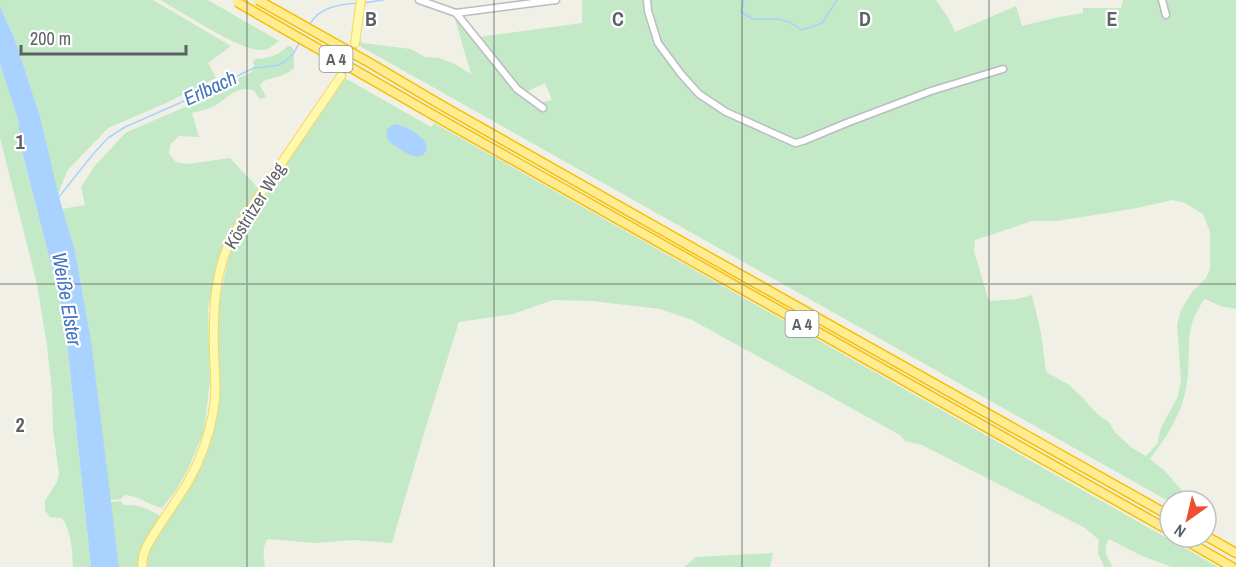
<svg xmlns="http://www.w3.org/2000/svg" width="1236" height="567" viewBox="0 0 1236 567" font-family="'Archivo Narrow',sans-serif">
<rect width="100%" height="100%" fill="#f1f0e7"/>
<!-- green -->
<g fill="#c3e9c6" fill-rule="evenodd">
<path d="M0 0H153L231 46 208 63 216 78 166 103 108 128 67 171 58 195 40 116 15 40 0 6Z"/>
<path d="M160 0H208L279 41C274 45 269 50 262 50 241 52 181 11 160 0Z"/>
<path d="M582 0H936L949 19 955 32 1016 6 1022 26 1054 18 1083 13V8H1121L1123 0H1236V309L1220 306 1205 299C1181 329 1193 355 1186 389 1181 415 1166 438 1150 459L1164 470 1186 495 1194 501H1170V502L358 45 360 40 362 43 411 49 425 57 439 58 453 63 471 74 454 16 516 90 540 103 552 100 545 83 526 92 519 87 478 37 582 23ZM1173 200 1185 203 1203 214 1210 232V269L1206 278 1192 292 1181 310 1177 325 1181 380 1178 396 1161 428 1157 444 1146 456 1132 448 1121 438 1114 431 1109 422 1097 414 1082 397 1068 384 1046 372 1041 333 1032 295 1017 299 989 301 974 251 975 240 1032 221H1057L1132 209Z"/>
<path d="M288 46H291L294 50V68C291 70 288 73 285 74 276 79 266 77 260 85L266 97 260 99 253 90C232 86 227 101 212 107 206 110 199 111 192 113L199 137 179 136 170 145 169 154 176 162 188 164 230 158 259 189 225 241 220 257 208 308 210 381 204 432 187 471 176 490 162 508C148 505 140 496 125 495L121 499 110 500 91 340 75 251 62 209 85 205 81 187 94 167 125 133 240 83 238 80 239 78 252 72 254 65 253 62 255 59C270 58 277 56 288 46Z"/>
<path d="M0 64 18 120 21 147 64 315 91 567H73C72 549 72 533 62 518L50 517 45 510V501L57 482 59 474 53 430 52 392 47 346 37 284 0 138Z"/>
<path d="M343 77 431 127 434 123 645 242 1218 567H1172L1142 556 1109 539C1102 549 1107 558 1113 567H1104L1098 553 1099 540 1085 528 922 445 905 441 900 435 692 320 660 309 592 301 553 300 513 314 459 322 424 433 392 543 353 540 315 543 268 539C261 548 264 556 265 567H145L148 551 160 530 187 490 211 436 217 353V313L228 260 235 240 267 194Z"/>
<path d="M121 501 123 505C141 505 145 507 160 516L139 553V567H119L110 502Z"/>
<path d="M773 553 770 567H684L696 557Z"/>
</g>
<!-- water -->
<g fill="#a9d2ff">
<path d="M0 6 15 40 40 116 59 197 75 251 91 340 119 567H91L64 315 21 147 18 120 0 64Z"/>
<path d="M394 124C403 125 416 132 423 139 431 147 425 159 414 156 408 155 402 150 397 147 389 142 385 139 387 129Z"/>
</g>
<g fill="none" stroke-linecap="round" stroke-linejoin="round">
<!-- stream -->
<g stroke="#a9d2ff" stroke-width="1.5">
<path d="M744 0 741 12 753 19H778L790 22 802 30 822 23 837 0"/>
<path d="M363 3 383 0"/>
<path d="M310 24C319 7 341 4 358 3"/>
<path d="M58 198 94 153 108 138 125 127 191 98 254 68 279 65 287 60 294 53 300 41"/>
</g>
<!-- major-tunnel -->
<path stroke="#ccccc7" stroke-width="8" stroke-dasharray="8 4" stroke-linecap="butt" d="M341 76 348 61 355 43"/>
<!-- minor casing -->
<g stroke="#b9bcc1" stroke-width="9">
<g id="minor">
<path d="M419 0 456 13 517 89 543 108"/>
<path d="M647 0 648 11 658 43 681 74 699 94 726 112 795 143 803 141 849 122 931 91 1003 69"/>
<path d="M1162 0 1166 15"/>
<path d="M456 13 556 0"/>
</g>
</g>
<!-- major casing -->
<g stroke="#f6d85b" stroke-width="10">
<g id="major">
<path d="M355 43 361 0"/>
<path d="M142 567 143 557 146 548C158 525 175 504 188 482 200 461 209 436 213 413 217 393 215 373 214 353 213 311 214 269 235 231L341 76"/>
</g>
</g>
<!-- highway casing -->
<g stroke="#f8bf00" stroke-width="11">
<g id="highway">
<path d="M441 105 702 253 1170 516"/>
<path d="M435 116 1170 531"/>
<path d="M1206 536 1236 553"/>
<path d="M1180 537 1232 567"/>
</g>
</g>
<!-- minor -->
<use href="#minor" stroke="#fff" stroke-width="6"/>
<!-- major -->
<use href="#major" stroke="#fff9ae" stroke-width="8"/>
<!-- highway -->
<use href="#highway" stroke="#ffec90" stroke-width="8"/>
<!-- highway-bridge casing -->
<g stroke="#f8bf00" stroke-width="11" stroke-linecap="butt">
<g id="highway-bridge">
<path d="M258 0 370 63 441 105"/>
<path d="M237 2 435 116"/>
</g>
</g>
<!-- highway-bridge -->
<use href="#highway-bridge" stroke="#ffec90" stroke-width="8"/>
</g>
<!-- grid -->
<path fill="none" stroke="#5e6268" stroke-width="1.5" stroke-opacity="0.55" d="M247 0V567M494 0V567M742 0V567M989 0V567M0 284H1236"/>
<g text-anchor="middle" stroke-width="4.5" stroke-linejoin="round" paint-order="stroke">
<!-- shield labels -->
<g fill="#fff" stroke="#8e9195" stroke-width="1.5">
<rect x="319.5" y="46" width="33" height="26" rx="4.5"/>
<rect x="785.5" y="311" width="33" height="26" rx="4.5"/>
</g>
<g font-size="16" font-weight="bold" fill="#5e6268">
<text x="336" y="65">A 4</text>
<text x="802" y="330">A 4</text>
</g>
<!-- street labels -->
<g font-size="18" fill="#5e6268" stroke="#fff">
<text transform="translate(255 206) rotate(-58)" y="6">Köstritzer Weg</text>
</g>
<!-- water labels -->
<g font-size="20" font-style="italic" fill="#4375bf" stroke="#fff">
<text transform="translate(210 88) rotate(-25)" y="7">Erlbach</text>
<text transform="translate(67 299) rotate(80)" y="7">Weiße Elster</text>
</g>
</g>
<g font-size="20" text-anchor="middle" font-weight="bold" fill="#5e6268" stroke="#fff" stroke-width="4.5" stroke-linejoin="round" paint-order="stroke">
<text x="371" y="26">B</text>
<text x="618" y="26">C</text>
<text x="865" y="26">D</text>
<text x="1112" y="26">E</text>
<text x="20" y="149">1</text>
<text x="20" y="432">2</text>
</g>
<!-- north arrow -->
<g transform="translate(1188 519) rotate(214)"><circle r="28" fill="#ffffff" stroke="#bfc0c3" stroke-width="1.5"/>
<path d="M0-4.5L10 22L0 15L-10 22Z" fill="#ef4e2f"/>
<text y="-9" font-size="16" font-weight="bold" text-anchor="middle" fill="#5e6268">N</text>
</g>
<!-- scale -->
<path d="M21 45v9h165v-9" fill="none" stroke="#5e6268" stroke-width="3"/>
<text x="30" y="45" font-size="18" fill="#5e6268" stroke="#ffffff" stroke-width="4.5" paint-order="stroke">200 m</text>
</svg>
